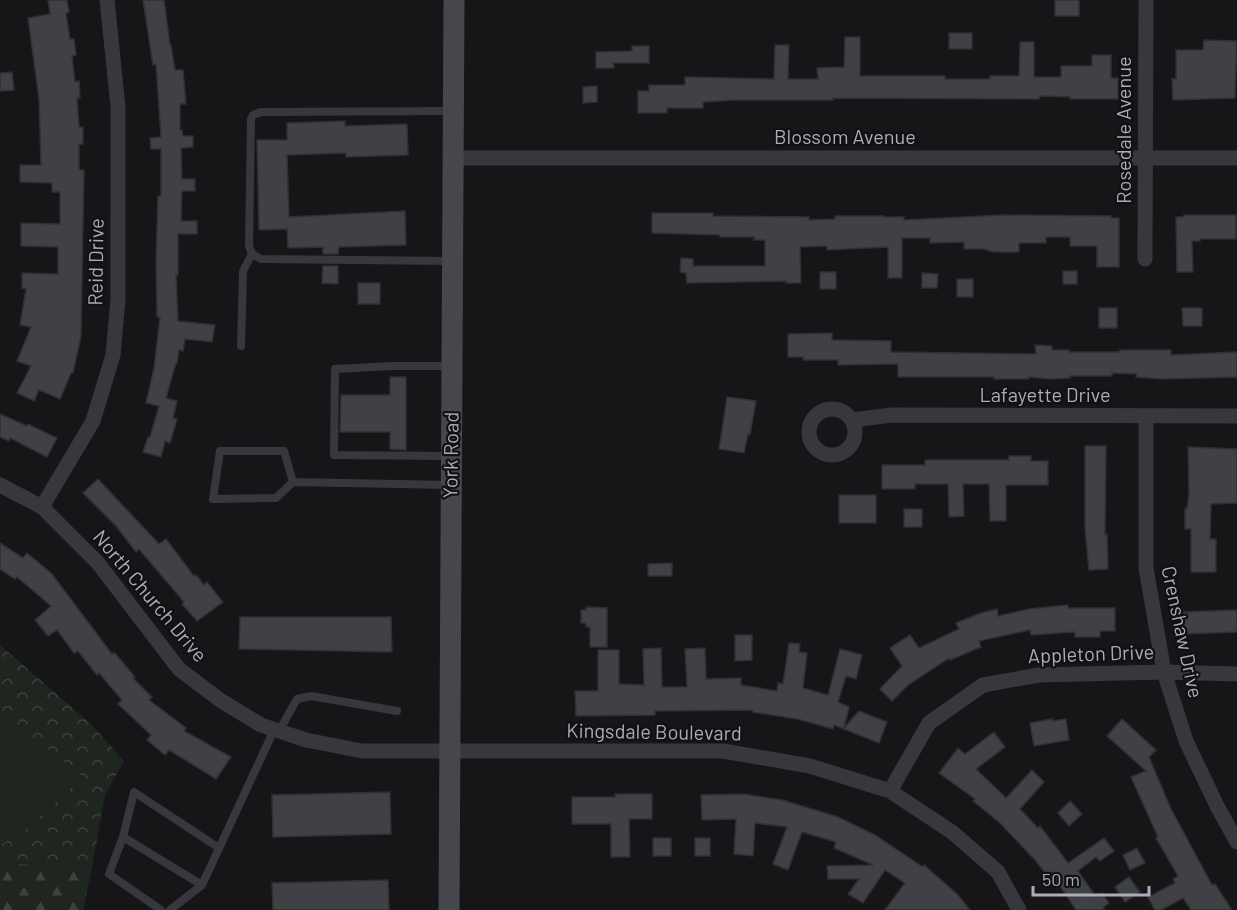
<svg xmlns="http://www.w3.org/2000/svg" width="1237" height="910" viewBox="0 0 1237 910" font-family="Barlow,sans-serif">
<defs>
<pattern id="forest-firs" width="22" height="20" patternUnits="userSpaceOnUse" patternTransform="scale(1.5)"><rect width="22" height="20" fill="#1e261f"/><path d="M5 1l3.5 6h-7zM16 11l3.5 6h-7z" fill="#3c433d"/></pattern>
<pattern id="park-crowns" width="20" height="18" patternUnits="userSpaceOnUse" patternTransform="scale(1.5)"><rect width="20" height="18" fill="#1e261f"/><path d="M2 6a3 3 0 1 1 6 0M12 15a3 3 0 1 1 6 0" fill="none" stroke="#3c433d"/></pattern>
</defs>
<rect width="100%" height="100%" fill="#161618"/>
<!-- forest -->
<path fill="url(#forest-firs)" d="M0 863 92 868 83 910H0Z"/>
<!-- park -->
<path fill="url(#park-crowns)" d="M0 645 91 724 124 761 105 795 92 868 0 863Z"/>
<!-- pitch -->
<path fill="#1e261f" d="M0 711 83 777 21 833 0 845Z"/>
<!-- building -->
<g fill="#404145" stroke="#303034" stroke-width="1.5">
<path d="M48 0H67L69 12 66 13 70 39H74L76 55 72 56 75 82 79 81 80 98H77L79 127H83V144H79V170H84L81 336 73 373H71L60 399 39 390 34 401 17 393 31 366 17 361 31 327 20 325 26 289 22 288V273L58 274V247L21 246V223L60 224V192H52V183L20 182V165H41L39 99 28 18 50 14Z"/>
<path d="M143 0H164L170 45H171L175 70H183L186 104H180V130H182L183 136H193V147L181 148 182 179H195V191H182L181 221H197V234H178V275H176L178 321 215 325 212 342 185 339 183 351 179 350 177 363H176L166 398 177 401 173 418 177 419 170 443 165 441 161 457 143 452 148 437H150L159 406 146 403 154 368 160 317H157L156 260 158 196H161V149H151L150 138 161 137 156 64 153 65Z"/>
<rect x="1055" y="0" width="24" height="16"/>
<rect x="949" y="33" width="23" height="16"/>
<path d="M845 37H860V76H945V79H990V76H1019L1020 42H1034V77H1061V66H1092V55H1111V78H1118V99H1070V97L1040 96 1039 99 833 98V100H737L703 102V108H667V113H638V91H649V85H685V77L774 79 775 45H789L788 79H818L817 68 844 67Z"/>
<path d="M1204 40 1237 41 1235 98 1173 100 1172 79H1176V50H1203Z"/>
<path d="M632 46H649V63H613L614 68H596V52L632 51Z"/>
<path d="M12 72 14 90 0 91V73Z"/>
<path d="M597 86V102L583 103V87Z"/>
<path d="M345 121V126L407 124 408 155 346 157V153L287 155 289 217 405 211 406 245 339 247 338 254H323V247L288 248 287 229 259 230 257 140H287V123Z"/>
<path d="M652 213H713V216L809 217V220L835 219V216H884V217H904V220L1003 215 1111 216V218H1119V267H1097V246H1070V237H1046V243H1019V252H993L984 249H964V242L930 243V238H902V278H888V247L827 250V246L800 247 801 283H786V281L687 283 686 273 680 272 681 258 693 259V266H765V240H754V237H720V235L652 233Z"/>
<path d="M1184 215H1236V239H1200V241H1192L1193 272H1177L1176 217H1184Z"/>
<path d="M323 266H338V284L322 283Z"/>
<rect x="1063" y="271" width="14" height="13"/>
<rect x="820" y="272" width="16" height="17"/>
<path d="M922 273 938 274 937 288H922Z"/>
<rect x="957" y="279" width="16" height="18"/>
<rect x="358" y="283" width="22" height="21"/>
<rect x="1099" y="308" width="18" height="20"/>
<path d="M1182 308H1202V326H1183Z"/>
<path d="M832 333V340L891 341V352L1036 354 1035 345 1052 346V350H1069V352H1120V350H1171V355L1237 352V377L1162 379 1136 377 1137 374 1112 373V376H1070V378L1050 379 1029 377V379H994V377H898V364L838 365V360H803V357H788V334Z"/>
<path d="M390 377H406V450L390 449V432H340L341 395H390Z"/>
<path d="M727 397 756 401 750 435 748 434 744 453 719 449Z"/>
<path d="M0 414 27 426 28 424 57 438 47 457 10 438 9 441 0 437Z"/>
<path d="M1085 446H1106L1105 535 1107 534 1108 569 1089 570 1085 529Z"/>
<path d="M1188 447 1237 449V503L1211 504 1210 539H1216V572H1191V529H1185V509H1187L1189 493Z"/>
<path d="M1009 456H1031V461H1048V485H1006V521H990L989 484H963L964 516 949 517 948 484H915V489H882V465H925V460H1009Z"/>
<path d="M98 479 159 544 166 539 194 576 196 575 204 585 207 582 223 602 197 621 182 604 184 602 139 549 136 552 116 526 83 493Z"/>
<rect x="839" y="495" width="37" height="28"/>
<rect x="904" y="509" width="18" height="18"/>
<path d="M0 543 23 558 27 553 52 574 112 654 114 652 135 677 133 678 152 697 149 700 186 728 184 731 231 757 216 779 169 750 165 755 147 740 151 735 118 704 122 700 99 673 97 675 78 651 74 653 57 630 48 636 35 620 51 606 17 577 15 579 0 569Z"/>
<path d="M672 563V576H648V564Z"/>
<path d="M1068 605V608H1115V631H1100V637H1075V632L1031 635 1030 630 979 641 981 647 950 660 949 658 908 685 892 701 880 689 902 666 890 648 910 635 919 648 959 629 956 623 981 613 997 609 998 616 1029 609Z"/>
<path d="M586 607 607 608V647H590V627H586V623H581V610H586Z"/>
<path d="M1237 610V632L1183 634V612Z"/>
<path d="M240 617H391L392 652 239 649Z"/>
<path d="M735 635H752V660L735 661Z"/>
<path d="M789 643 800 644 799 652 807 653 803 688 828 695 840 649 862 655 856 679 846 676 838 702 849 707 844 728 859 711 887 722 879 743 834 725 833 729 797 719 752 712 753 710 655 711V715L576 716 575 691H598V650H619V684L644 685 643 649 661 648 662 687H687L685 649 705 648 706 679 741 678V685L777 691 778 683 783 684Z"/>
<path d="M1052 719V721L1066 719 1069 740 1034 746 1030 723Z"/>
<path d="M1122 719 1156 750 1149 757 1171 809 1212 885 1215 884 1232 910H1191L1183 898 1161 910H1155L1148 897 1175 883 1173 879 1178 876 1156 838 1158 837 1131 777 1146 771 1107 736Z"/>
<path d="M994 732 1005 747 976 769 1006 798 1032 770 1044 782 1020 809 1038 828 1040 826 1068 863 1104 838 1114 851 1100 861 1096 857 1078 871 1096 897 1102 893 1109 903 1103 907 1105 910H1076L1060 886 1057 888 1035 860 1000 823 973 801 975 799 939 773 958 748 965 754Z"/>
<path d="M390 792 391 834 273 837 272 795Z"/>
<path d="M615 794H652V819H629L630 857H611V824H572V797H616Z"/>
<path d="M743 794 782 800 838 817 875 835 923 867 924 865 958 895 970 910H885L905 883 885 870 863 903 848 894 859 879H828L827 866 873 865 834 848 836 842 802 832 788 870 773 864 787 827 755 823 753 856 734 854 736 819 702 820 701 795Z"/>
<path d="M1070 801 1082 814 1069 826 1058 813Z"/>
<rect x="653" y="838" width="18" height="18"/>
<rect x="695" y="838" width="15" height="18"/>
<path d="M1137 848 1145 863 1130 870 1123 855Z"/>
<path d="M1129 877 1140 892 1125 902 1115 887Z"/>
<path d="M388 880 389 910H273L272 883Z"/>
</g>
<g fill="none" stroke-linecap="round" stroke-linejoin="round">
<!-- lane -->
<g stroke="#37383d" stroke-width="8">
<path d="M451 261 261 259 252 254 249 246 251 119 253 115 261 112 451 111"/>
<path d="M241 346 243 271 252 254"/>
<path d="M450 456 334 455 335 369 393 366H451"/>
<path d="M293 482 284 451H220L213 499 276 498 293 482 449 485"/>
<path d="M279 731 297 699 311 696 397 711"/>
<path d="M123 837 202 885"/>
<path d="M161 910 109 874 123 837 134 792 219 848"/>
<path d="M170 910 202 885 274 730"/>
</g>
<!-- street -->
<g stroke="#37383d" stroke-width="15">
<path d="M454 158H1237"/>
<path d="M1145 259 1146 0"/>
<circle cx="832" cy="432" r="23"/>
<path d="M1146 416V568L1164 672 1186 741 1217 806 1237 842"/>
<path d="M852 420 892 415 1237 416"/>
<path d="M0 485 42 507 98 563 179 669 220 700 261 725 306 740 362 751H723L810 766 890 791 952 832 998 872 1019 910"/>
<path d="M42 507 93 421 113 355 118 299V107L107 0"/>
<path d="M890 791 929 723 983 685 1039 675 1164 672 1237 674"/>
</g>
<!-- secondary -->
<path stroke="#45474d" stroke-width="21" d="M449 910 454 0"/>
</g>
<g text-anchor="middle" stroke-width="4.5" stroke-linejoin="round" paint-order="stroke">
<!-- street labels -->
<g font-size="20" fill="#a8adb8" stroke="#111113">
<text transform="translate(1124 130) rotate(-90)" y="7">Rosedale Avenue</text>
<text x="845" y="144">Blossom Avenue</text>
<text transform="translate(96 262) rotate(-89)" y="7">Reid Drive</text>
<text x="1045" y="402">Lafayette Drive</text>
<text transform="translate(451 455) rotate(-89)" y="7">York Road</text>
<text transform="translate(150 596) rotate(50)" y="7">North Church Drive</text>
<text transform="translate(1182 632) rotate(78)" y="7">Crenshaw Drive</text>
<text transform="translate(1091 654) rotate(-2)" y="7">Appleton Drive</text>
<text transform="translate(654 732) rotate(1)" y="7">Kingsdale Boulevard</text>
</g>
</g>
<!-- scale -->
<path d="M1033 886v9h116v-9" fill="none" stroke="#a8adb8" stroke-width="3"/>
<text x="1042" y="886" font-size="18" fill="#a8adb8" stroke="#111113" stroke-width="4.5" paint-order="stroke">50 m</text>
</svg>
